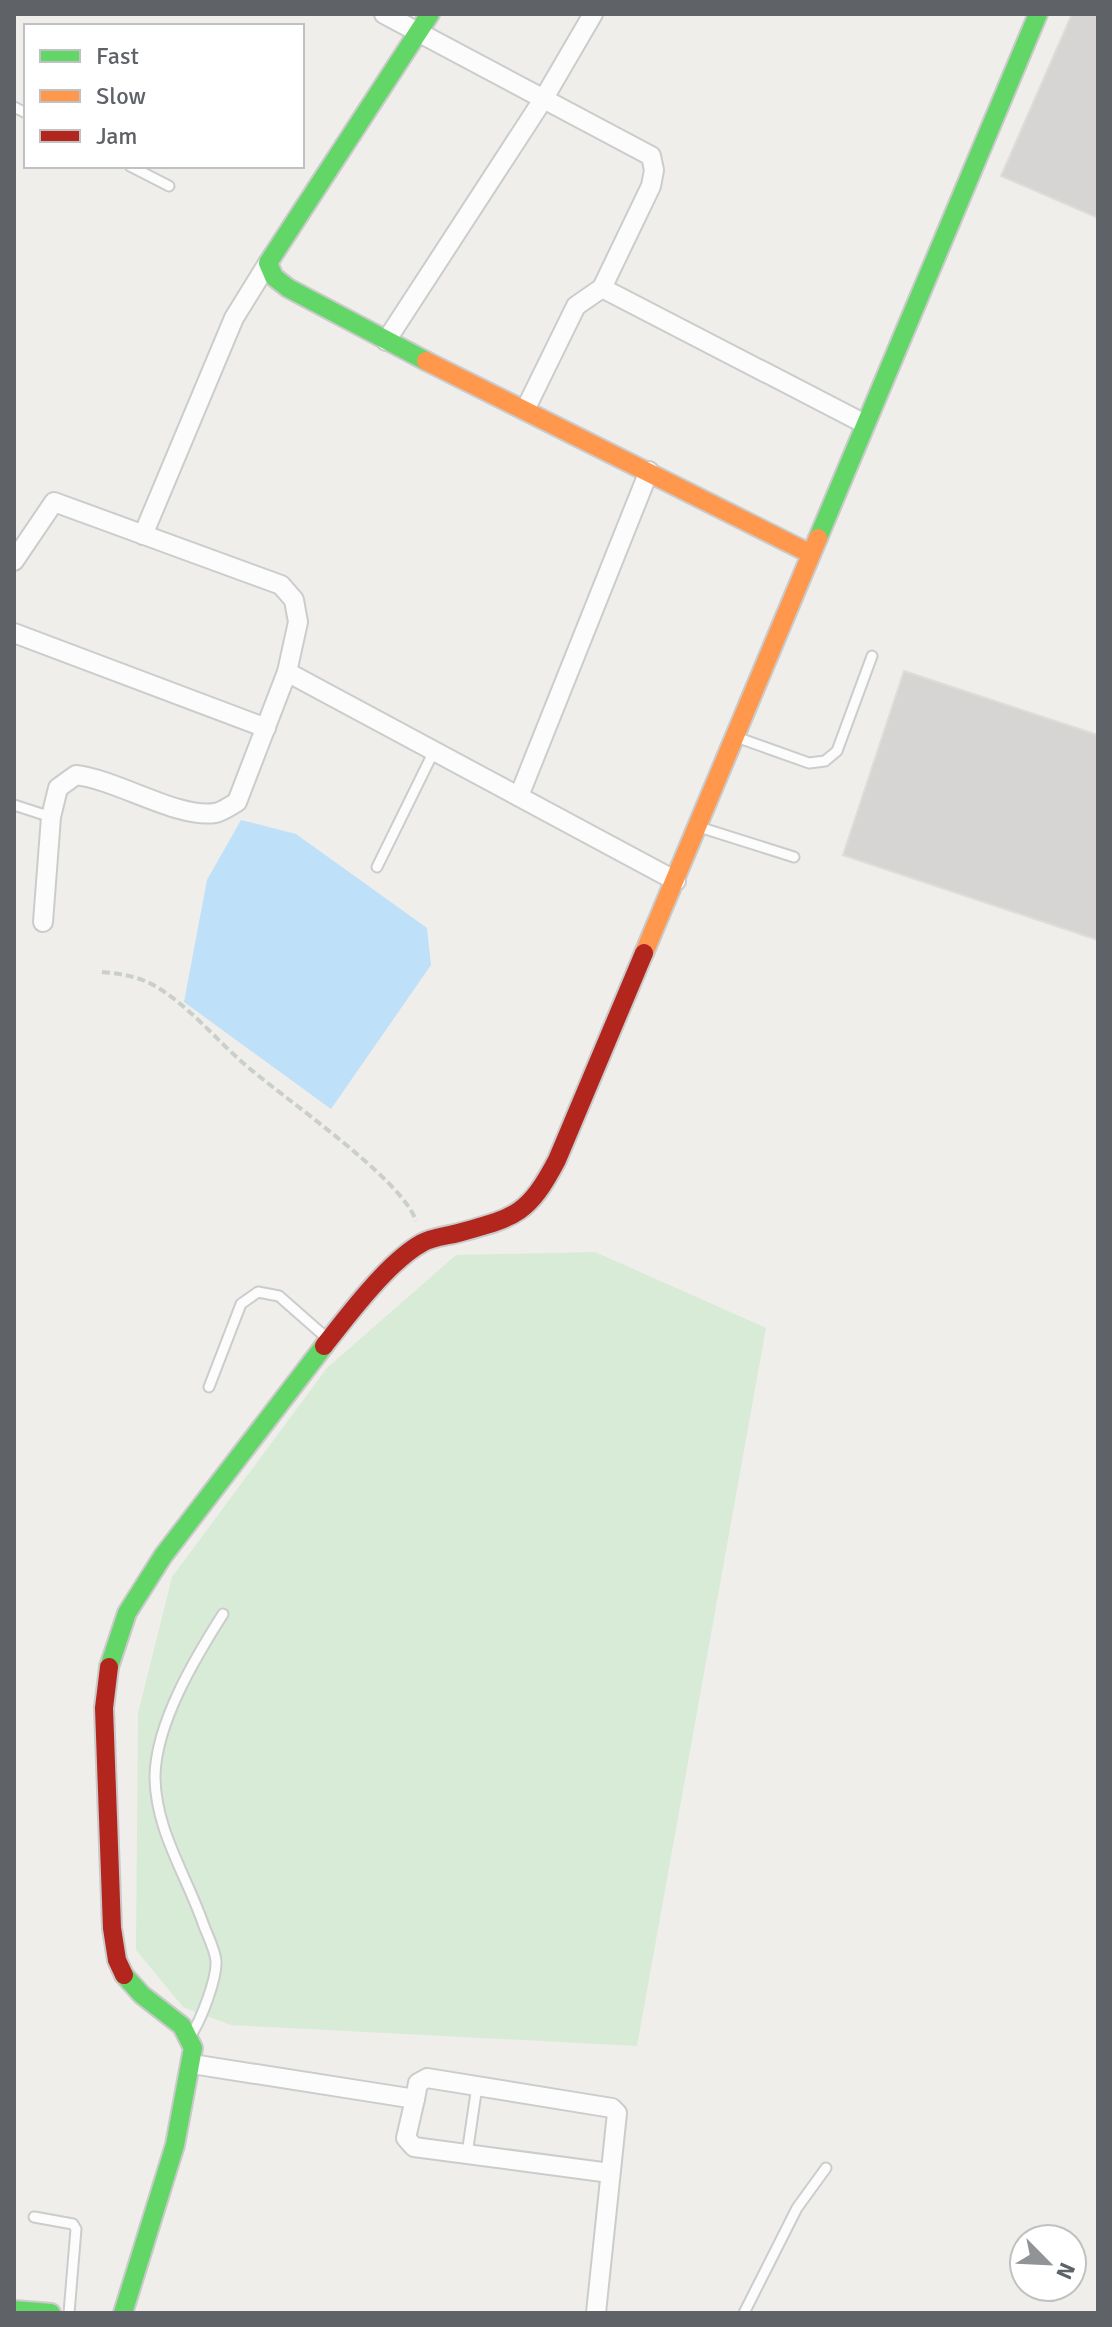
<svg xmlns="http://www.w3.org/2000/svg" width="1112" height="2327" viewBox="0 0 1112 2327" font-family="Signika,sans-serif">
<rect width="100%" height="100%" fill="#efeeea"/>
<!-- green -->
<path fill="#d8ebd6" d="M595 1252 766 1328 637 2046 231 2025 183 2007 136 1950 138 1713 172 1577 327 1368 456 1255Z"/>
<!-- water -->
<path fill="#bfe0f9" d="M241 820 296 834 427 928 431 965 331 1109 184 1002 207 880Z"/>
<!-- building -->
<g fill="#d6d5d3" stroke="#deddd9" stroke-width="2">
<path d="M1072 14H1098V218L1001 176Z"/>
<path d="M904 671 1098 735V940L843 855Z"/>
</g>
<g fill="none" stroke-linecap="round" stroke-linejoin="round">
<!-- lane casing -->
<g stroke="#cbcccc" stroke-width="13">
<g id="lane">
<path d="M14 107 26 113"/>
<path d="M130 166 169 186"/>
<path d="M736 737 809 763 825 761 837 751 872 656"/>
<path d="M14 805 51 817"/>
<path d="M699 827 794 857"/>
<path d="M377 867 434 751"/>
<path d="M209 1387 241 1304 258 1292 279 1296 329 1340"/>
<path d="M191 2035C201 2020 217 1979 216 1961 215 1950 208 1936 204 1926 187 1876 155 1830 155 1776 156 1723 195 1658 223 1614"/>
<path d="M467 2154 477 2086"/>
<path d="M34 2217 73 2224 76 2229 69 2313"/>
<path d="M744 2313 797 2208 826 2168"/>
</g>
</g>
<!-- street casing -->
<g stroke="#cbcccc" stroke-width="22">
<g id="street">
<path d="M384 14 651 156 654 170 651 186 602 288 865 424"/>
<path d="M386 341 544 98 593 14"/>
<path d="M525 410 576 306 602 288"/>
<path d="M143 535 234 318 268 263"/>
<path d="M14 561 54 502 281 585 294 600 298 622 287 672 237 802C230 806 222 812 215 813 178 819 118 780 76 775L58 788 51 817 43 922"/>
<path d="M14 633 266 728"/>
<path d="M287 672 676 881"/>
<path d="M519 796 649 471"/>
<path d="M192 2064 415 2099 418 2083 427 2078 612 2108 617 2113 596 2313"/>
<path d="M415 2099 406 2138 414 2147 610 2173"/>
</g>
</g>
<!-- fast casing -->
<g stroke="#cacacb" stroke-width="22">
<g id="fast">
<path d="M426 361 288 288 274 277 268 263 430 14"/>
<path d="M818 538 1038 14"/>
<path d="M109 1667 127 1613 163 1556 324 1346"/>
<path d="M14 2310 51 2313"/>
<path d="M123 2313 175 2145 193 2048 182 2026 142 1995 124 1975"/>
</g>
</g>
<!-- slow casing -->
<g stroke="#cacacb" stroke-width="22">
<g id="slow">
<path d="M426 361 811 554"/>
<path d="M644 953 818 538"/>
</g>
</g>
<!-- jam casing -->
<g stroke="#cacacb" stroke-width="22">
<g id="jam">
<path d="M324 1346C348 1315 389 1261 422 1243 432 1237 447 1236 458 1233 516 1217 528 1215 557 1160L644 953"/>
<path d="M109 1667 104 1708 112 1928 117 1960 124 1975"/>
</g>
</g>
<!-- path -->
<path stroke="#cacfcc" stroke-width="4" stroke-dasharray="8 4" stroke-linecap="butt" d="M102 972C123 974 142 977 160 989 190 1008 215 1038 242 1062 280 1096 402 1178 416 1221"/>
<!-- lane -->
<use href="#lane" stroke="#fdfcfc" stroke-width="9"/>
<!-- street -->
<use href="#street" stroke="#fdfcfc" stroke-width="18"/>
<!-- fast -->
<use href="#fast" stroke="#63d668" stroke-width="18"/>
<!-- slow -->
<use href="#slow" stroke="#ff974d" stroke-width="18"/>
<!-- jam -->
<use href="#jam" stroke="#b3261e" stroke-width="18"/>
</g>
<!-- border -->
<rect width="1112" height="2327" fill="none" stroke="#5f6368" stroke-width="32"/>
<!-- legend -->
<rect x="24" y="24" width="280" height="144" fill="#ffffff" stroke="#bfc1c3" stroke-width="2"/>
<rect x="40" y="50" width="40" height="12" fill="#63d668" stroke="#bfc1c3" stroke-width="2"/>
<text x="96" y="64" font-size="24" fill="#5f6368">Fast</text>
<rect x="40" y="90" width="40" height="12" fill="#ff974d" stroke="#bfc1c3" stroke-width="2"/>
<text x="96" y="104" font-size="24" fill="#5f6368">Slow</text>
<rect x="40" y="130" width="40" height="12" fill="#b3261e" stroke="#bfc1c3" stroke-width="2"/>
<text x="96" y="144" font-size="24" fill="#5f6368">Jam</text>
<!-- north arrow -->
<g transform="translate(1048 2263) rotate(114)"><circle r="38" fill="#ffffff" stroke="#bfc1c3" stroke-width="2"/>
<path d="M0-6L14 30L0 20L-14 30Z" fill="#919496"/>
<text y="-12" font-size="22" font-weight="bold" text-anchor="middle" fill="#5f6368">N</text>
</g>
</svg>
